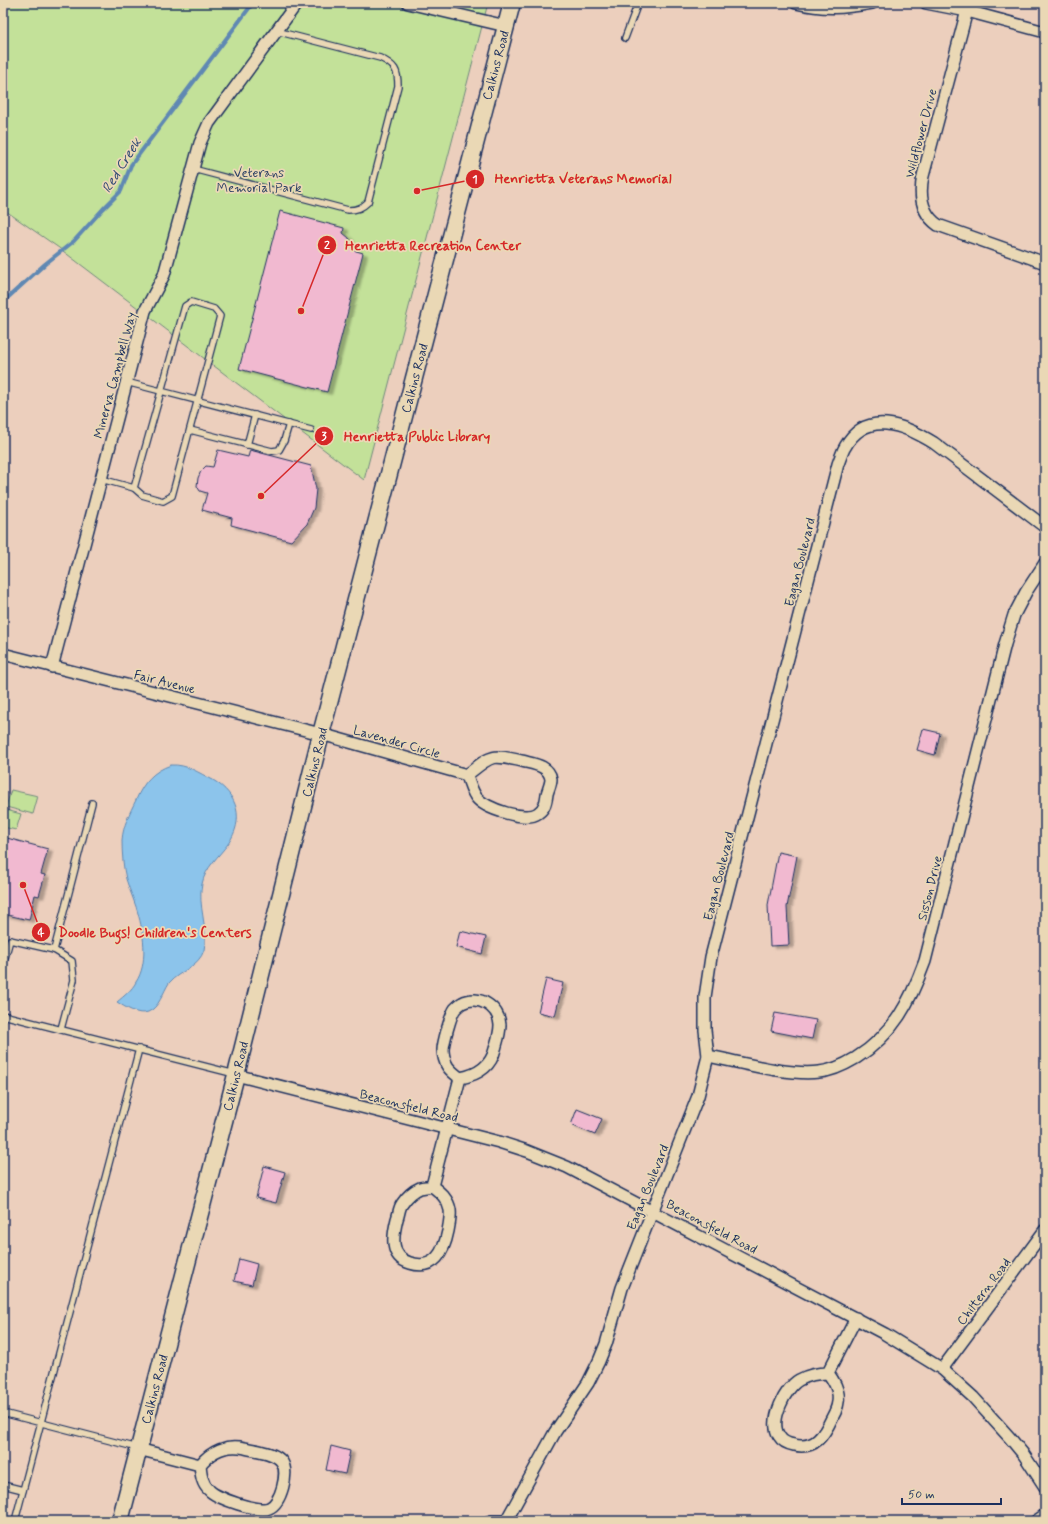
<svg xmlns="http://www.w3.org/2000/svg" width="1048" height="1524" viewBox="0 0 1048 1524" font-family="Mynerve,sans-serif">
<defs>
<filter id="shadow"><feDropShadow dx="4.5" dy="2.5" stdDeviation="1" flood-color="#0004"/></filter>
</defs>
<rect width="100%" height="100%" fill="#eccfbd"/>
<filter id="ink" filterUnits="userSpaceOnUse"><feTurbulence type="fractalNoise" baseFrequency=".025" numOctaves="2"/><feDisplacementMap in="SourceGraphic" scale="8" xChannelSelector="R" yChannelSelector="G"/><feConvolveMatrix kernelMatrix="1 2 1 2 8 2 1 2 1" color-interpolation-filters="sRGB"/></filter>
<g filter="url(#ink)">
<!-- green -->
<g fill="#c3e199" stroke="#6f887c">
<path d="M3 3H488L364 480 59 248 3 209Z"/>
<path d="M11 790 38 796 33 814 6 807Z"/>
<path d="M6 810 21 814 16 830 3 827Z"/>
</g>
<!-- water -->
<path fill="#8cc4eb" stroke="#5f88b3" d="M171 765C187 764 199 773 213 780 238 795 245 819 228 844 219 856 205 868 202 884 197 905 209 929 204 950 199 967 179 971 169 983 163 992 159 1008 148 1012 138 1016 125 1007 117 1002 124 996 132 990 136 982 148 964 144 936 139 917 136 904 130 892 126 879 123 867 122 853 122 840 123 826 130 812 136 800 143 783 153 771 171 765Z"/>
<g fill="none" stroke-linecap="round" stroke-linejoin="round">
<!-- stream -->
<path stroke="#5f88b3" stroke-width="4" d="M3 302 45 264 74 241 103 209 121 191 131 165 253 3"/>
</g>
<!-- building -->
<g fill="#f1b9d0" stroke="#1b2f5e" filter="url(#shadow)">
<path d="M280 211 344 228 343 233 349 238 353 250 363 253 327 392 239 369Z"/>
<path d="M218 450 248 457 250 450 311 466 316 489 314 508 307 524 291 541 231 525 232 518 202 510 207 493 200 491 197 486 198 478 201 471 206 466 213 467Z"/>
<path d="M923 729 940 733 935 755 917 750Z"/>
<path d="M3 837 48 849 41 874 45 875 39 896 35 895 29 920 3 914Z"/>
<path d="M778 852 797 856 787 907 789 945 770 946 768 905Z"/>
<path d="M460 931 486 937 482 954 456 947Z"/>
<path d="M546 979 563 983 555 1016 538 1012Z"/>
<path d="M775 1013 816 1020 812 1039 771 1031Z"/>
<path d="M577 1109 602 1119 595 1135 571 1125Z"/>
<path d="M264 1166 285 1172 276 1203 256 1198Z"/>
<path d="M239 1259 257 1264 252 1285 234 1281Z"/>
<path d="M331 1446 350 1451 345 1474 326 1470Z"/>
</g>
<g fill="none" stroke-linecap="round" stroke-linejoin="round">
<!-- lane casing -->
<g stroke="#1b2f5e" stroke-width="8">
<g id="lane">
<path d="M625 38 638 3"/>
<path d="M193 169 348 210C357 210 362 208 368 202L398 86C398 70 395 65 380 58L276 31"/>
<path d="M191 302 214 309 220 316 172 496 163 501 142 495 134 488 185 306Z"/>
<path d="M126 382 311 430"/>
<path d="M190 430 272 451 279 450 284 441 289 424"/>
<path d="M247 445 255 415"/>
<path d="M101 479 134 488"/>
<path d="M54 950 92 803"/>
<path d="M3 965 10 940 54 950 72 961 74 980 61 1029"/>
<path d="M3 1015 235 1074"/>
<path d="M3 1413 138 1448"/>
<path d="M3 1485 23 1490"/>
<path d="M15 1521 139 1049"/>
</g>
</g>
<!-- street casing -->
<g stroke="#1b2f5e" stroke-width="14">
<g id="street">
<path d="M408 3 506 26"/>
<path d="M796 3C826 10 843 8 872 3"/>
<path d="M926 3 967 11 1045 32"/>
<path d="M969 3 923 176C919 195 921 213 938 225L1045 263"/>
<path d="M3 654 321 734 467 775C469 782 472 791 476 797 485 809 526 822 538 813 545 808 546 802 547 794 548 790 551 784 551 779 549 765 532 764 522 761 490 754 492 755 467 775"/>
<path d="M52 667 145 311 164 275 200 143 209 123 297 3"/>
<path d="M708 1056C740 1062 788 1076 819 1072 832 1071 846 1064 856 1058 894 1034 910 1002 925 961L1005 644 1014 615 1026 592 1045 563"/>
<path d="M236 1075 499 1142 527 1151 567 1167 885 1334 942 1369 973 1397 1010 1438 1024 1455 1045 1487"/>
<path d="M432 1186C441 1193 448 1199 450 1210 451 1217 449 1225 448 1231 444 1251 435 1271 410 1263 389 1257 393 1235 397 1219 399 1214 399 1208 402 1204 406 1198 413 1191 420 1188 423 1187 428 1187 432 1186L460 1078C477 1075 491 1067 495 1049 497 1042 500 1033 500 1025 499 1007 479 994 462 1003 460 1004 457 1007 455 1009 451 1014 443 1043 443 1050 443 1055 445 1063 448 1067 451 1071 456 1075 460 1078"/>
<path d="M942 1369 1045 1230"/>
<path d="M828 1373C840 1389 842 1401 832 1418 824 1435 815 1450 794 1445 788 1444 782 1441 779 1436 769 1421 785 1388 799 1380 808 1375 818 1373 828 1373L856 1318"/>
<path d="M138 1449 200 1465C201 1474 202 1484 209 1490 216 1498 259 1513 269 1508 281 1503 289 1473 282 1462 275 1452 256 1451 245 1448 227 1444 211 1451 200 1465"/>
<path d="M491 1521H501"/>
<path d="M506 1521 555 1432 588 1383 599 1361 606 1344 622 1288 698 1096 708 1056 705 1030V997L711 957 838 464C840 459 842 452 845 447 866 409 905 425 934 443L1045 527"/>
<path d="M1036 1521 1045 1515"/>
</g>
</g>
<!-- secondary casing -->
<g stroke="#1b2f5e" stroke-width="19">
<path id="secondary" d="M120 1521 236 1075 321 734 512 3"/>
</g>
<!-- lane -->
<use href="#lane" stroke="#ead8b5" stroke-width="5.5"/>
<!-- street -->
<use href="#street" stroke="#ead8b5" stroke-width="11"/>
<!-- secondary -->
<use href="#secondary" stroke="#ead8b5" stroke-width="16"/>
</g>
</g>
<g text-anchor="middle" stroke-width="3.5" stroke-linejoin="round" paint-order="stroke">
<!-- street labels -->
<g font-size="13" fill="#1b2f5e" stroke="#ead8b5">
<text transform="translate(495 65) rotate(-75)" y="5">Calkins Road</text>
<text transform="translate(920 133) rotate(-75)" y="5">Wildflower Drive</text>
<text transform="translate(114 375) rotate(-75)" y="5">Minerva Campbell Way</text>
<text transform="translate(414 378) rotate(-75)" y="5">Calkins Road</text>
<text transform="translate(799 562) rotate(-76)" y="5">Eagan Boulevard</text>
<text transform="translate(165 681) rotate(14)" y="5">Fair Avenue</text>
<text transform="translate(397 741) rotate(16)" y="5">Lavender Circle</text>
<text transform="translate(314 762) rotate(-76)" y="5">Calkins Road</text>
<text transform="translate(718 876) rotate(-76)" y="5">Eagan Boulevard</text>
<text transform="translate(929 888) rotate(-76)" y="5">Sisson Drive</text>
<text transform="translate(235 1076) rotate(-76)" y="5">Calkins Road</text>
<text transform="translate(409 1105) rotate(14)" y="5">Beaconsfield Road</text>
<text transform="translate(647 1187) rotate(-68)" y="5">Eagan Boulevard</text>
<text transform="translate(712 1226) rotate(28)" y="5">Beaconsfield Road</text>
<text transform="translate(983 1291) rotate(-53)" y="5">Chiltern Road</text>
<text transform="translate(154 1389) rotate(-75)" y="5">Calkins Road</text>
</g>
<!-- park labels -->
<g font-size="13" fill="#2c4164" stroke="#ead8b5">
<text x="259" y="177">Veterans<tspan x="259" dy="15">Memorial Park</tspan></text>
</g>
<!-- water labels -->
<g font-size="14" font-style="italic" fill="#2c4573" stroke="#ead8b5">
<text transform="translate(121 165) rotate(-58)" y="5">Red Creek</text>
</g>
</g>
<!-- callouts -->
<path fill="none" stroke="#d62828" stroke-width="1.5" d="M417 191L475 179M301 311L327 245M261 496L324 436M23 885L41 932"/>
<g fill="#d62828" stroke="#ead8b5" stroke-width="1.5">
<circle cx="417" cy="191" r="4"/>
<circle cx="301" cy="311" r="4"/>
<circle cx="261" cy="496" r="4"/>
<circle cx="23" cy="885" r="4"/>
<circle cx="475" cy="179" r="10"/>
<circle cx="327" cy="245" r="10"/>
<circle cx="324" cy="436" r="10"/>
<circle cx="41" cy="932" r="10"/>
</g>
<g font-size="12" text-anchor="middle" font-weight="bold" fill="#fff">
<text x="475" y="183">1</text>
<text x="327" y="249">2</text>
<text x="324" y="440">3</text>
<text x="41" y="936">4</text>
</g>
<g font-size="14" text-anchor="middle" font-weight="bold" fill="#d62828" stroke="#ead8b5" stroke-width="3.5" stroke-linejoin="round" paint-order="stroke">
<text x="583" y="183">Henrietta Veterans Memorial</text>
<text x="433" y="250">Henrietta Recreation Center</text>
<text x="417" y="441">Henrietta Public Library</text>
<text x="155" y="937">Doodle Bugs! Children's Centers</text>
</g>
<!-- margin -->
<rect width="1048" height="1524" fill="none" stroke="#ead8b5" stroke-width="16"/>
<rect x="8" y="8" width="1032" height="1508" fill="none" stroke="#1b2f5e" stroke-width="1.5" filter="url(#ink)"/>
<!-- scale -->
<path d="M902 1498v6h99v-6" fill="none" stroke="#1b2f5e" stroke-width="2"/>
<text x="908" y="1498" font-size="12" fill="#1b2f5e" stroke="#ead8b5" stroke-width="3" paint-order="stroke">50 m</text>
</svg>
